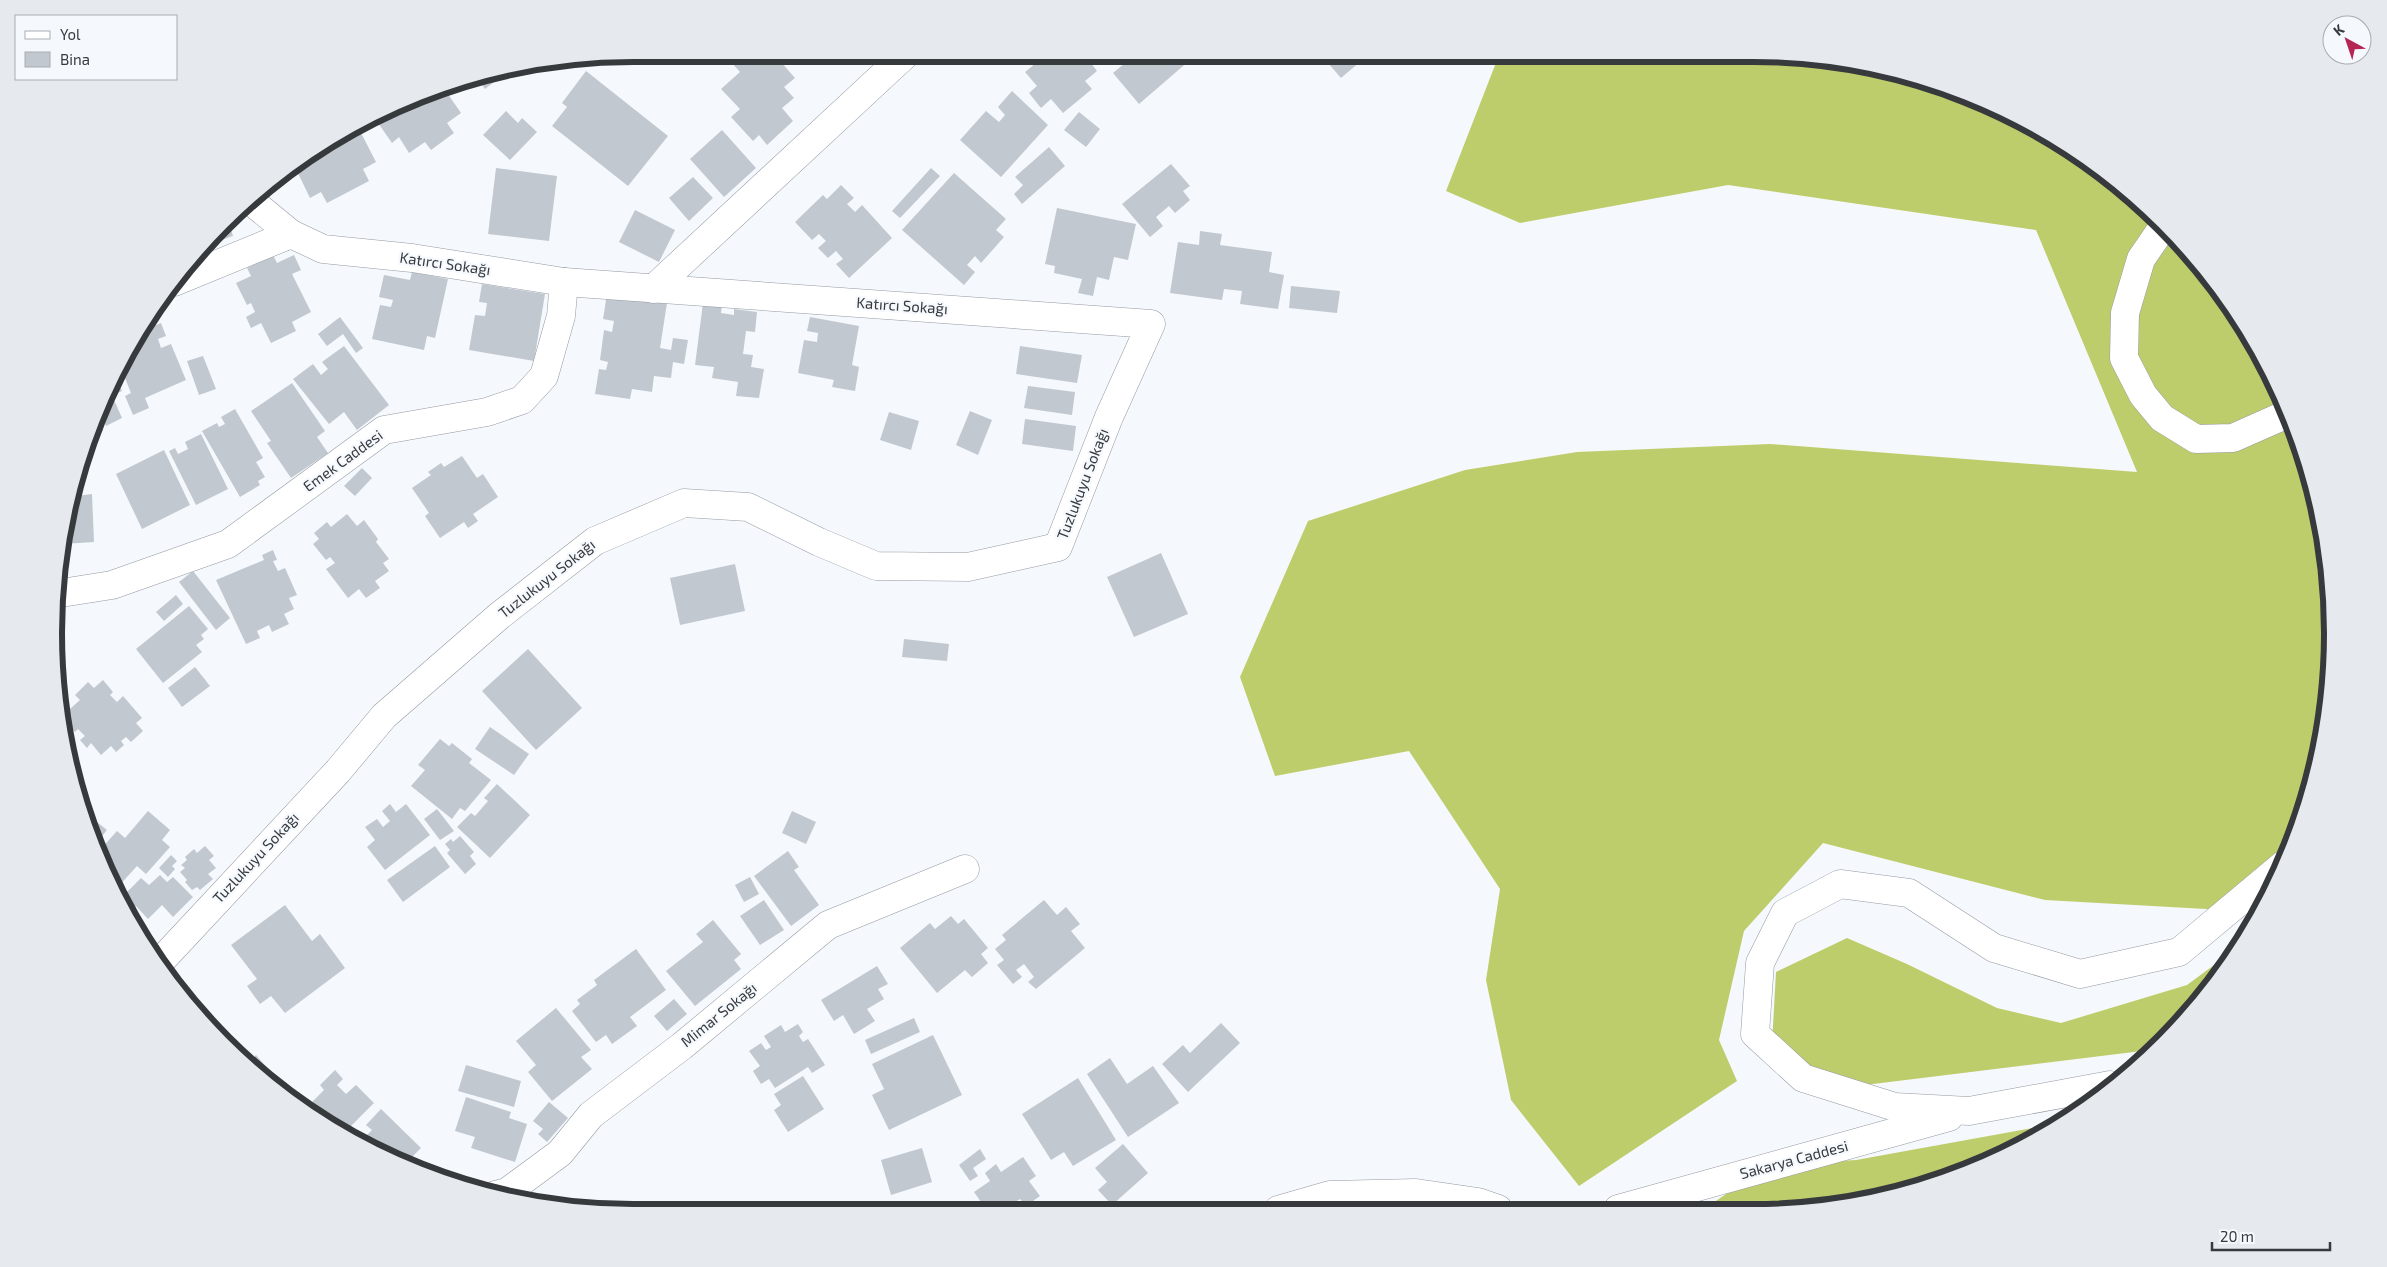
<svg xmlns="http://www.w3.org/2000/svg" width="2387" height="1267" viewBox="0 0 2387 1267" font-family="'Exo 2',sans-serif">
<rect width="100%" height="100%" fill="#f5f9fe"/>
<!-- forest -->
<g fill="#becd6b">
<path d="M1499 55H1791L1904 74 2010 114 2107 174 2190 251 2256 344 2303 447 2328 558 2332 672 2313 784 2273 890 2259 912 2045 900 1823 843 1744 931 1719 1040 1737 1081 1579 1186 1511 1100 1486 980 1500 889 1409 751 1275 776 1240 677 1308 521 1465 470 1577 452 1770 444 2137 472 2036 230 1728 185 1520 223 1446 191Z"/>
<path d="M1847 938 1907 964 1997 1008 2061 1023 2187 985 2233 951 2189 1016 2150 1050 1865 1085 1805 1076 1772 1044 1776 972Z"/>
<path d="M2061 1123 1975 1169 1829 1208 1704 1209 1769 1165 1856 1160Z"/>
</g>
<!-- building -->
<g fill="#c2c8d0">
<path d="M743 54H748L755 62 764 54H774L795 78 784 87 794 98 782 108 793 121 767 145 759 135 753 141 731 117 740 109 721 89 740 72 732 63Z"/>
<path d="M1047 54H1084L1097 71 1085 81 1092 89 1063 113 1051 99 1041 108 1029 93 1037 86 1025 72Z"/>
<path d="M1136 54H1197L1139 104 1113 73Z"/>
<path d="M1300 54H1322L1308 65Z"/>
<path d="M1337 54 1368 55 1341 78 1328 63Z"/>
<path d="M515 66 485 89 476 77Z"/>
<path d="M586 71 668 136 628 186 552 126 567 107 562 103Z"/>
<path d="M443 87 461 113 447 123 454 133 431 150 425 142 409 153 399 137 392 143 376 120 384 113Z"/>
<path d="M1012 91 1048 125 1001 177 960 140 986 111 999 122 1005 115 998 107Z"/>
<path d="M506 111 518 123 522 118 537 132 510 160 483 135Z"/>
<path d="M1079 112 1100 129 1086 147 1064 130Z"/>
<path d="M359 129 376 162 363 169 369 181 327 203 321 192 310 198 294 165 344 131 347 130 349 134Z"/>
<path d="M722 130 756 168 724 197 690 159Z"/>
<path d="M1049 147 1065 166 1022 204 1014 194 1023 185 1015 177Z"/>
<path d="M1171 164 1190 186 1183 191 1190 200 1175 213 1169 206 1156 217 1163 226 1150 237 1122 204Z"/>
<path d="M496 168 557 176 549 241 488 234Z"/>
<path d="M931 168 940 176 900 218 892 211Z"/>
<path d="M954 173 1006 219 996 230 1004 237 981 263 975 256 967 265 975 272 964 285 902 230Z"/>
<path d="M693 177 713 198 689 221 669 198Z"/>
<path d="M841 185 854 198 847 204 855 212 862 205 892 238 849 278 836 264 843 259 836 251 828 258 818 248 826 241 819 234 812 240 795 222 823 195 827 199Z"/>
<path d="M1057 208 1136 224 1128 260 1114 257 1109 280 1097 277 1093 296 1078 293 1082 279 1054 273 1055 266 1045 264Z"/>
<path d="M635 210 675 230 659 262 619 242Z"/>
<path d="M229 222 233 236 204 246 216 234Z"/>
<path d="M1200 231 1222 234 1220 245 1272 252 1269 272 1284 275 1278 309 1240 304 1242 291 1224 289 1222 300 1170 293 1178 242 1199 245Z"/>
<path d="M273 255 277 263 294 255 301 270 292 274 311 312 292 322 296 331 271 343 261 323 251 328 246 317 255 312 251 303 247 305 236 283 251 276 247 268Z"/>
<path d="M412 272 448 279 435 338 427 336 424 350 372 339 380 305 391 307 393 300 379 297 384 275 410 280Z"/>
<path d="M482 284 545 294 534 361 469 350 475 315 485 316 487 303 479 302Z"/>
<path d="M1291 286 1340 291 1337 313 1289 308Z"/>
<path d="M607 294 667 303 660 348 671 350 673 338 688 340 684 364 673 362 671 378 654 376 652 392 632 389 630 399 595 394 599 369 606 370 608 362 600 360 604 330 612 332 614 321 603 319Z"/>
<path d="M703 303 722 305 721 313 734 315V309L757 312 755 332 746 331 743 354 753 355 751 367 764 369 759 398 736 396 738 382 712 378 714 367 695 365Z"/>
<path d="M340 317 363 348 356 353 343 334 327 346 318 334Z"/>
<path d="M810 317 859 326 852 365 859 367 855 391 832 387 834 380 798 373 804 340 817 342 818 333 807 331Z"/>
<path d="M161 323 166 336 158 339 161 348 171 344 186 380 145 398 149 408 133 415 125 396 131 393 121 368 141 331Z"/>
<path d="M344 346 389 405 357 430 344 412 329 424 293 379 313 364 321 375 328 369 322 362Z"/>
<path d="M1020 346 1082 355 1077 383 1016 374Z"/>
<path d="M203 356 216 389 199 395 187 361Z"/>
<path d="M116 378 122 391 105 398Z"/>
<path d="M292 383 325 431 317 437 328 453 291 478 267 443 271 441 251 411Z"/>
<path d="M1028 386 1075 392 1072 415 1024 408Z"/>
<path d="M114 400 122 418 106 426 99 410 101 406Z"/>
<path d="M235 409 263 458 256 462 265 477 258 481 260 485 240 497 202 431 217 423 219 427 225 424 221 417Z"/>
<path d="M970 411 992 420 978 455 956 445Z"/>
<path d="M889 412 919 421 911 450 880 440Z"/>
<path d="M97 416 103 431 89 437 93 426Z"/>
<path d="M1025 419 1076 426 1073 451 1022 444Z"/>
<path d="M201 434 228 489 196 505 169 451 175 448 178 454 188 449 185 442Z"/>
<path d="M164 450 190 505 142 529 116 474Z"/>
<path d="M462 456 477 478 483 474 498 497 473 514 478 521 468 528 464 522 440 538 425 516 429 513 412 488 431 475 428 472 441 463 444 467Z"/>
<path d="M362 468 372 478 355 496 344 486Z"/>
<path d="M73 487H75L76 496 92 494 94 542 63 544Z"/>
<path d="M347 514 357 526 364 520 378 539 376 542 389 559 383 563 389 571 375 581 380 588 366 598 359 589 348 598 326 569 335 563 330 557 326 560 313 544 319 539 314 533 327 522 331 527Z"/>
<path d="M273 550 277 560 273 561 278 571 285 568 297 595 289 598 294 609 284 614 289 624 272 632 269 625 257 631 260 638 246 644 216 580 264 560 262 555Z"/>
<path d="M1161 553 1188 614 1134 637 1107 577Z"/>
<path d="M735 564 745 611 680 625 670 578Z"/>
<path d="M193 571 230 618 216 630 179 582Z"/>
<path d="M176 595 183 604 164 621 156 612Z"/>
<path d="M189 606 208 629 201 635 204 639 196 645 202 652 163 683 136 649Z"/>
<path d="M904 639 949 644 947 661 902 657Z"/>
<path d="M528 649 582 708 536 750 482 691Z"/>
<path d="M195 667 210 686 182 707 168 688Z"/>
<path d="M103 680 113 692 110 695 117 702 123 696 142 718 136 723 143 731 131 742 126 737 121 741 124 745 116 752 111 746 101 755 91 743 87 748 80 740 85 736 78 729 75 732 62 716 80 700 75 695 88 682 94 688Z"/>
<path d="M490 727 529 754 514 775 475 749Z"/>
<path d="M440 739 449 746 452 743 472 759 469 763 491 780 465 811 460 808 452 819 411 786 425 770 418 765Z"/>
<path d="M497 784 530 815 490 858 457 827 471 813 475 816 488 801 484 798Z"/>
<path d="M390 804 396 812 406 804 430 835 385 870 367 847 375 840 365 827 377 819 383 827 390 821 382 811Z"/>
<path d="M437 809 454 831 440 840 424 819Z"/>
<path d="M82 810 107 830 95 845Z"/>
<path d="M148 811 170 830 162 840 170 847 146 874 137 866 116 889 101 861 105 857 99 851 117 831 125 838Z"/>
<path d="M792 811 816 822 806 844 782 833Z"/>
<path d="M460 836 474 852 470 856 476 864 465 874 447 853 450 850 445 844 451 839 453 842Z"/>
<path d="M205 846 214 856 209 860 216 868 208 874 213 879 200 890 197 887 192 890 185 882 187 880 180 872 185 868 181 865 187 860 185 857 194 849 197 853Z"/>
<path d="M435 846 450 867 403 902 387 880Z"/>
<path d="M788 851 799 867 794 870 819 905 791 926 754 876Z"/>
<path d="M171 855 177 861 172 866 175 869 168 877 159 868Z"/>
<path d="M160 875 167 882 173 877 193 897 173 917 162 905 148 919 136 906 132 910 121 898 141 878 149 885Z"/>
<path d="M750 877 759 894 744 902 735 885Z"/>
<path d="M764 900 784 930 760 945 740 916Z"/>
<path d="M1044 900 1057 915 1066 907 1080 924 1071 931 1085 948 1036 989 1028 982 1034 977 1024 964 1016 970 1022 977 1013 984 997 965 1004 960 995 949 1006 940 1002 935Z"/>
<path d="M285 905 312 941 320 934 345 968 285 1013 271 996 260 1004 247 986 257 979 231 945Z"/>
<path d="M951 916 958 924 964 919 988 948 981 954 988 963 972 977 965 970 937 993 900 948 930 923 935 929Z"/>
<path d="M713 920 741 954 734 960 741 969 695 1006 666 971 703 942 696 934Z"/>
<path d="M636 949 666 990 630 1017 637 1026 612 1044 606 1035 596 1042 572 1011 580 1004 577 1000 597 985 594 980Z"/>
<path d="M877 966 888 984 878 989 884 999 867 1009 875 1021 854 1034 843 1015 834 1021 821 1000Z"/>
<path d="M674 999 687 1014 667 1031 654 1016Z"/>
<path d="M556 1008 591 1050 581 1057 592 1069 552 1101 528 1072 536 1065 516 1041Z"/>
<path d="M914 1018 920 1032 871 1054 865 1040Z"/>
<path d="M1221 1023 1240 1043 1188 1092 1162 1064 1183 1045 1190 1053Z"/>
<path d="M798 1024 803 1032 799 1036 803 1042 808 1039 825 1065 812 1073 808 1067 775 1088 769 1079 761 1084 753 1071 760 1066 749 1051 761 1043 766 1050 771 1047 764 1036 781 1025 785 1032Z"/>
<path d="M933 1035 962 1095 889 1130 872 1095 884 1089 872 1064Z"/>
<path d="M256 1055 274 1076 268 1081 248 1063Z"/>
<path d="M1110 1058 1127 1084 1153 1066 1179 1103 1128 1137 1087 1074Z"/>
<path d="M466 1065 521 1081 514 1107 458 1091Z"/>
<path d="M335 1070 343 1079 337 1085 346 1094 356 1085 374 1103 344 1133 313 1114 319 1108 312 1102 324 1090 320 1085Z"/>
<path d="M803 1076 824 1109 788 1132 774 1110 781 1105 774 1094Z"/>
<path d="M1078 1078 1116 1140 1073 1166 1064 1152 1051 1160 1022 1114Z"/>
<path d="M466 1097 511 1112 509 1118 527 1124 515 1162 471 1148 475 1137 455 1131Z"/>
<path d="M549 1102 568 1118 547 1142 538 1134 543 1129 533 1121Z"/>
<path d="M381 1109 421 1148 405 1164 368 1148 371 1145 364 1138 372 1130 366 1125Z"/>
<path d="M1123 1144 1148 1173 1112 1205 1098 1190 1107 1182 1095 1168Z"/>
<path d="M922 1148 932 1182 891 1195 881 1160Z"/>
<path d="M980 1149 986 1159 973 1168 978 1176 970 1181 959 1165Z"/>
<path d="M1023 1157 1036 1176 1029 1181 1040 1196 1026 1206 1020 1199 1013 1203 1019 1211H991L995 1208 990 1201 983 1205 974 1192 990 1181 985 1173 996 1164 1001 1172Z"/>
</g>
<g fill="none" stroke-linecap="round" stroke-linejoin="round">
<!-- minor casing -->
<g stroke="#949aa2" stroke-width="29">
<g id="minor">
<path d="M2163 227 2141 259 2125 313 2124 358 2143 395 2162 418 2196 439 2233 438 2287 414"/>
<path d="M174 282 291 234"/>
<path d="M653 289 906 54"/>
<path d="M55 594 112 585 228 544 384 430 487 412 522 400 544 376 561 316 564 282"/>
<path d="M158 964 338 771 384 716 499 616 595 541 684 503 748 507 819 542 876 566 968 567 1058 547 1109 417 1151 324 564 282 412 258 323 249 291 234 257 206 252 200"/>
<path d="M2110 1085 1969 1111 1895 1107 1803 1078 1755 1034 1760 963 1785 913 1840 884 1909 893 1994 948 2080 974 2179 952 2283 865"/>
<path d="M495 1195 507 1192 560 1153 591 1115 682 1046 828 925 965 869"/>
<path d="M1618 1209 1949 1117"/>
<path d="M1278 1210 1330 1195 1416 1193 1478 1202 1498 1209"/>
</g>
</g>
<!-- minor -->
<use href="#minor" stroke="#fff" stroke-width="28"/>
</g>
<g text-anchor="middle" stroke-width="4.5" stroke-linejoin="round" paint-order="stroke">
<!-- street labels -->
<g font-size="15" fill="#373a3d" stroke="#f5f9fe">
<text transform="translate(445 264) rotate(8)" y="5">Katırcı Sokağı</text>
<text transform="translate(902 306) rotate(4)" y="5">Katırcı Sokağı</text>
<text transform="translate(343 461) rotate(-36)" y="5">Emek Caddesi</text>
<text transform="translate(1083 484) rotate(-69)" y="5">Tuzlukuyu Sokağı</text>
<text transform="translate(547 579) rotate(-38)" y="5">Tuzlukuyu Sokağı</text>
<text transform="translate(256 858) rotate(-47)" y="5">Tuzlukuyu Sokağı</text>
<text transform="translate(719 1015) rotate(-39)" y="5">Mimar Sokağı</text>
<text transform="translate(1794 1160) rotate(-15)" y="5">Sakarya Caddesi</text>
</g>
</g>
<!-- crop -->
<path d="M0 0H2387V1267H0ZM633 62H1753A571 571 0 0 1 2324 633V633A571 571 0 0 1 1753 1204H633A571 571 0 0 1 62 633V633A571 571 0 0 1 633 62Z" fill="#e6eaef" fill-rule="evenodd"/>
<path fill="none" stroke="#373a3d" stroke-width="6" d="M633 62H1753A571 571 0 0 1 2324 633V633A571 571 0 0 1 1753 1204H633A571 571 0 0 1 62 633V633A571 571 0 0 1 633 62Z"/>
<!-- legend -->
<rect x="15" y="15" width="162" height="65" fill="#f5f9fe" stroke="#a9adb1"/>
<rect x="25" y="31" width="25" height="8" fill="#ffffff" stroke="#a9adb1"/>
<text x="60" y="40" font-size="15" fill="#373a3d">Yol</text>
<rect x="25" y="52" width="25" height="15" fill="#c2c8d0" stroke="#a9adb1"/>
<text x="60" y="65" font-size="15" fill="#373a3d">Bina</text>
<!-- north arrow -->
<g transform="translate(2347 40) rotate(320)"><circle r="24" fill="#f5f9fe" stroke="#a9adb1"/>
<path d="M0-4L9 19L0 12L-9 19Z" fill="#b52553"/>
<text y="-8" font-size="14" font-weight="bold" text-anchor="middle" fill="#373a3d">K</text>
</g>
<!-- scale -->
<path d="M2212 1242v8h118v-8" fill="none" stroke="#373a3d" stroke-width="2.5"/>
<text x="2220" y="1242" font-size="15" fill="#373a3d" stroke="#f5f9fe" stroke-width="4" paint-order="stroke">20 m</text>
</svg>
